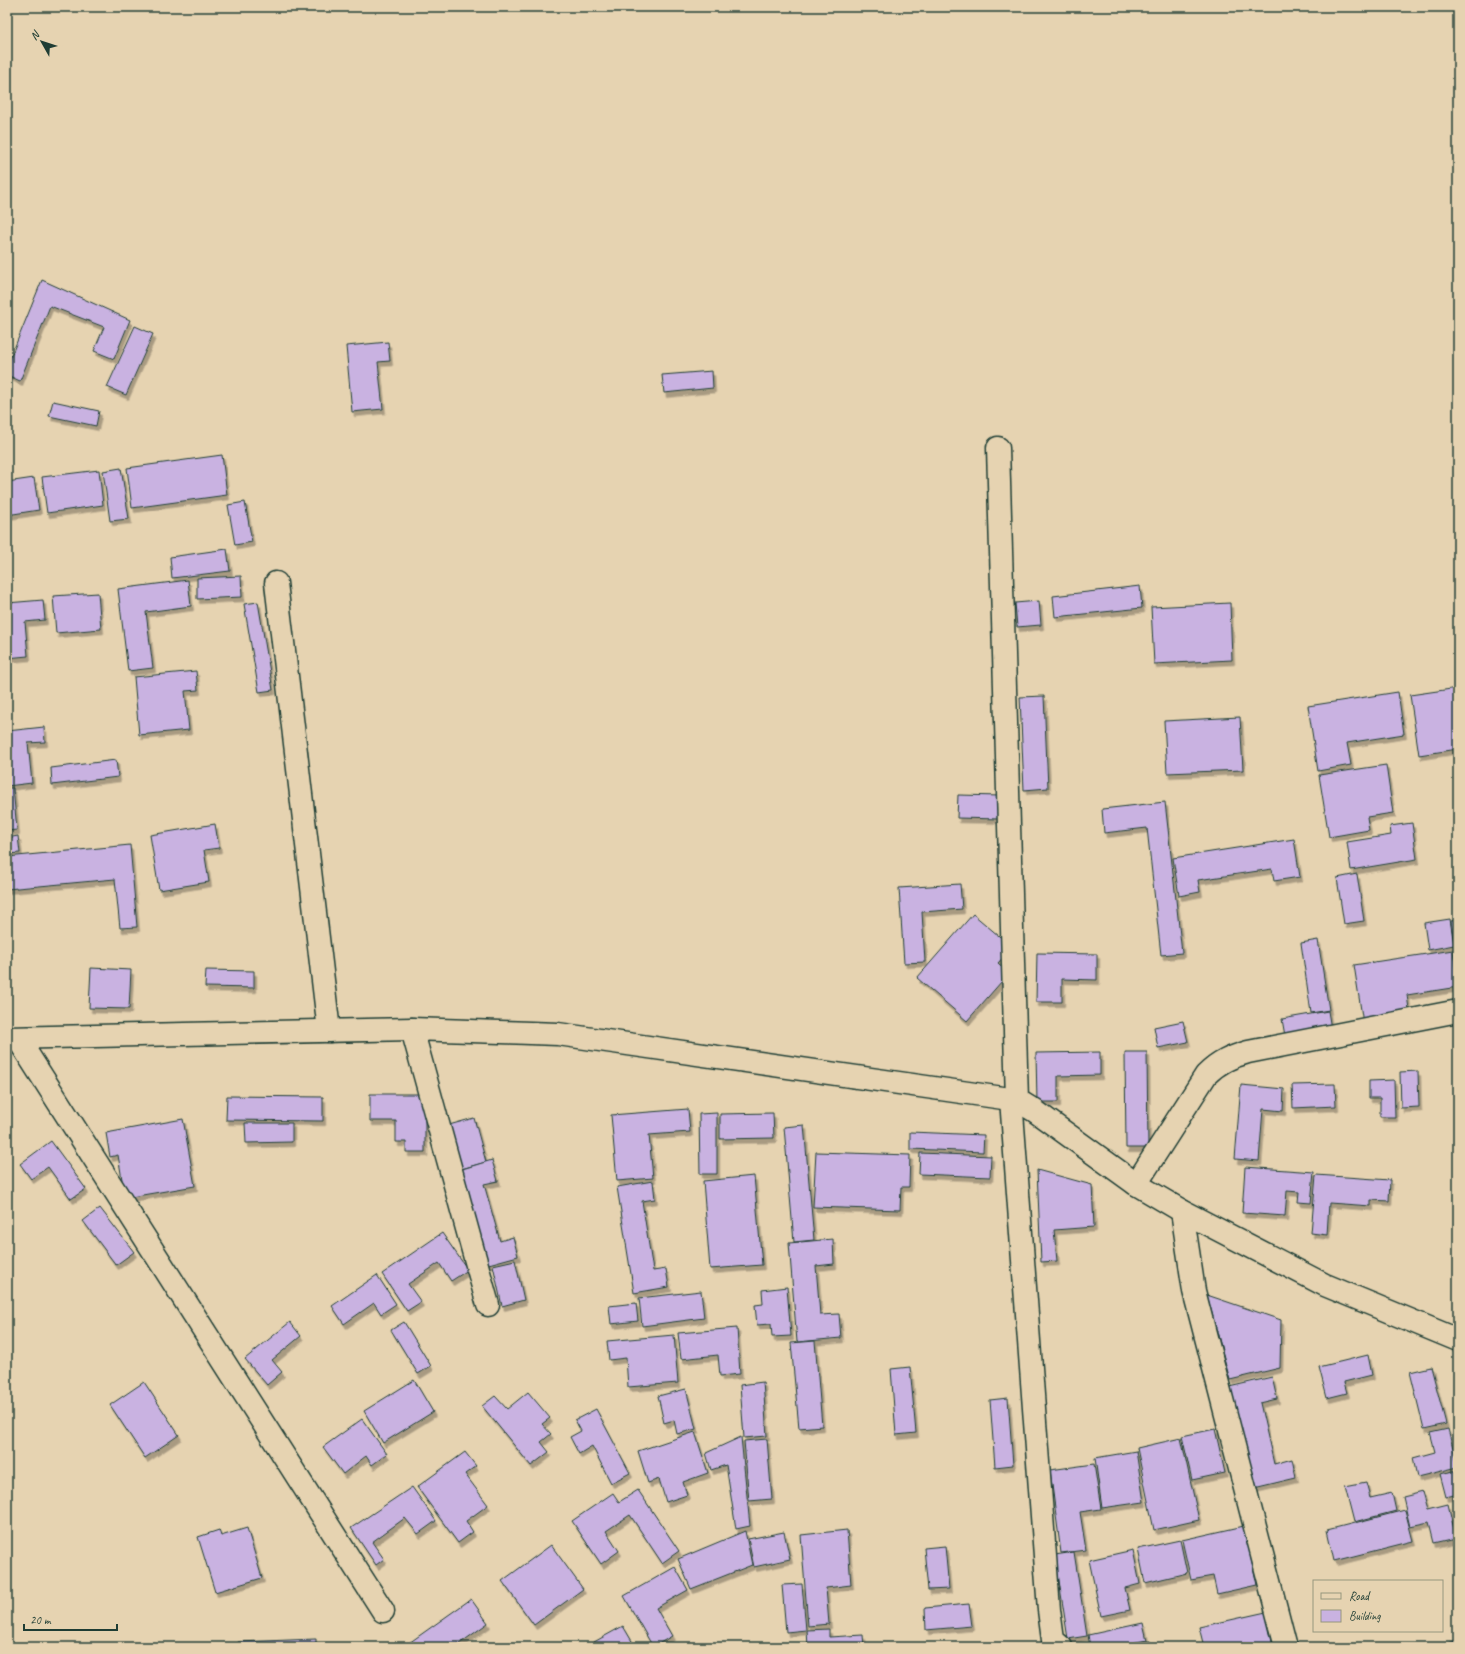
<svg xmlns="http://www.w3.org/2000/svg" width="1465" height="1654" viewBox="0 0 1465 1654" font-family="Caveat,sans-serif">
<defs>
<filter id="shadow"><feDropShadow dx="2.5" dy="4.5" stdDeviation="0" flood-color="#0004"/></filter>
</defs>
<rect width="100%" height="100%" fill="#e6d3b1"/>
<filter id="ink" filterUnits="userSpaceOnUse"><feTurbulence type="fractalNoise" baseFrequency=".025" numOctaves="2"/><feDisplacementMap in="SourceGraphic" scale="8" xChannelSelector="R" yChannelSelector="G"/><feConvolveMatrix kernelMatrix="1 2 1 2 8 2 1 2 1" color-interpolation-filters="sRGB"/></filter>
<g filter="url(#ink)">
<!-- building -->
<g fill="#c9b2e1" stroke="#1f3d34" filter="url(#shadow)">
<path d="M42 280 130 320 114 359 94 351 104 327 50 306 20 381 7 375V366Z"/>
<path d="M135 326 153 334 126 395 107 387Z"/>
<path d="M388 342 390 361 378 362 383 409 352 412 346 346Z"/>
<path d="M712 371 713 388 664 393 662 375Z"/>
<path d="M53 401 99 411 96 426 49 416Z"/>
<path d="M222 455 227 495 132 508 127 468Z"/>
<path d="M121 468 129 519 110 521 103 471Z"/>
<path d="M99 470 103 505 47 513 42 477Z"/>
<path d="M34 478 39 510 7 515V482Z"/>
<path d="M245 502 252 542 235 545 228 505Z"/>
<path d="M227 549 230 571 172 578 170 557Z"/>
<path d="M241 576 242 597 197 599V578Z"/>
<path d="M188 580 191 606 146 612 153 668 128 671 118 589Z"/>
<path d="M1140 586 1142 608 1055 617 1053 596Z"/>
<path d="M98 593 101 629 56 633 53 596Z"/>
<path d="M43 600 45 620 25 622 28 656 7 658V603Z"/>
<path d="M1039 601 1041 625 1017 627 1015 603Z"/>
<path d="M258 602 273 690 259 692 244 604Z"/>
<path d="M1230 603 1232 660 1154 664 1151 607Z"/>
<path d="M196 671 198 690 185 691 189 730 139 735 134 677Z"/>
<path d="M1458 688V749L1419 755 1410 695Z"/>
<path d="M1398 692 1404 734 1347 743 1351 765 1318 771 1308 706Z"/>
<path d="M1044 696 1048 788 1024 790 1020 697Z"/>
<path d="M1240 717 1243 770 1167 773 1164 721Z"/>
<path d="M44 727 45 742 28 743 32 783 7 786V731Z"/>
<path d="M116 760 118 777 52 785 51 768Z"/>
<path d="M1386 765 1393 813 1367 817 1369 830 1329 837 1319 775Z"/>
<path d="M7 788H13L17 830 7 831Z"/>
<path d="M958 795 1000 796 999 819 957 818Z"/>
<path d="M1165 802 1182 953 1161 955 1147 828 1104 833 1102 809Z"/>
<path d="M1412 823 1417 859 1351 870 1347 842 1391 835 1390 826Z"/>
<path d="M215 824 219 848 204 850 209 882 159 890 150 835Z"/>
<path d="M18 836 20 853 7 854V838Z"/>
<path d="M1294 839 1300 877 1274 881 1272 869 1198 880 1200 892 1179 896 1173 858Z"/>
<path d="M130 845 137 927 120 928 115 879 7 889V857Z"/>
<path d="M1357 874 1364 921 1344 924 1337 878Z"/>
<path d="M960 884 962 909 922 912 925 962 904 963 899 888Z"/>
<path d="M973 914 1012 947 998 963 1009 973 967 1021 917 978Z"/>
<path d="M1450 919 1454 945 1428 950 1424 923Z"/>
<path d="M1458 920V941H1454L1451 921Z"/>
<path d="M1318 940 1329 1010 1311 1013 1301 943Z"/>
<path d="M1453 950 1458 987 1407 995 1410 1016 1363 1023 1354 965Z"/>
<path d="M1037 953 1097 954V980L1062 979V1002H1036Z"/>
<path d="M91 968 131 970 129 1009 89 1008Z"/>
<path d="M206 970 254 971V988L205 987Z"/>
<path d="M1328 1011 1331 1029 1285 1036 1282 1019Z"/>
<path d="M1183 1021 1188 1042 1158 1048 1154 1027Z"/>
<path d="M1100 1052V1075L1058 1076V1102H1037L1036 1053Z"/>
<path d="M1125 1052H1147L1148 1148H1126Z"/>
<path d="M1418 1071 1419 1107 1401 1108 1400 1072Z"/>
<path d="M1394 1080 1395 1117H1380V1098H1369V1081Z"/>
<path d="M1335 1084 1336 1106 1293 1108 1292 1085Z"/>
<path d="M1241 1085 1284 1089 1283 1111 1263 1109 1259 1161 1235 1159Z"/>
<path d="M370 1094H425V1152H406V1142H396V1121H370Z"/>
<path d="M227 1096 323 1097V1121L226 1120Z"/>
<path d="M688 1109 690 1132 649 1135 653 1178 617 1181 611 1115Z"/>
<path d="M717 1113V1174H700L699 1114Z"/>
<path d="M773 1113 774 1138 720 1139V1114Z"/>
<path d="M474 1118 486 1162 461 1169 449 1125Z"/>
<path d="M183 1119 195 1186 125 1198 118 1155 110 1157 106 1133Z"/>
<path d="M245 1123H292V1142L246 1143Z"/>
<path d="M804 1125 814 1240 794 1242 784 1127Z"/>
<path d="M910 1132 984 1135 983 1152 910 1149Z"/>
<path d="M51 1141 86 1189 71 1199 48 1167 31 1179 20 1164Z"/>
<path d="M816 1152 910 1155 909 1187H901L900 1210 813 1207Z"/>
<path d="M920 1153 991 1156 990 1177 919 1174Z"/>
<path d="M492 1160 498 1181 484 1184 500 1241 513 1237 518 1256 485 1265 459 1170Z"/>
<path d="M1245 1167 1314 1172 1311 1203 1298 1202 1299 1192 1287 1191 1285 1216 1242 1213Z"/>
<path d="M1037 1170 1092 1185 1094 1227 1054 1230 1057 1261 1041 1262Z"/>
<path d="M1316 1175 1390 1180 1389 1201 1371 1200V1206L1329 1203 1327 1235 1311 1233Z"/>
<path d="M754 1176 762 1265 710 1269 703 1181Z"/>
<path d="M653 1181 655 1199 642 1201 653 1271 666 1269 669 1287 634 1293 617 1187Z"/>
<path d="M100 1208 134 1252 116 1265 83 1221Z"/>
<path d="M442 1233 468 1270 451 1281 439 1263 408 1284 421 1302 407 1311 382 1274Z"/>
<path d="M833 1239 834 1264 816 1266 820 1315 839 1314 841 1338 797 1342 789 1243Z"/>
<path d="M515 1260 524 1300 502 1306 493 1265Z"/>
<path d="M377 1275 396 1304 381 1314 374 1303 344 1324 332 1306Z"/>
<path d="M787 1287 791 1336 772 1337 771 1324 757 1325 755 1305 763 1304 762 1290Z"/>
<path d="M701 1291 704 1318 642 1326 639 1298Z"/>
<path d="M1207 1295 1281 1320 1280 1368 1230 1380Z"/>
<path d="M636 1303 638 1321 611 1324 609 1306Z"/>
<path d="M290 1322 301 1336 272 1360 282 1372 267 1385 245 1359Z"/>
<path d="M404 1322 431 1366 418 1374 391 1330Z"/>
<path d="M737 1328 740 1374 720 1376 718 1355 681 1359 678 1333Z"/>
<path d="M674 1335 678 1383 628 1387 626 1358 609 1360 607 1341Z"/>
<path d="M815 1341 822 1426 799 1428 791 1343Z"/>
<path d="M1368 1355 1372 1375 1344 1382 1347 1393 1327 1398 1319 1367Z"/>
<path d="M910 1367 916 1433 896 1435 891 1369Z"/>
<path d="M1431 1367 1446 1424 1424 1429 1410 1372Z"/>
<path d="M1272 1377 1277 1399 1260 1403 1274 1464 1292 1459 1296 1478 1254 1488 1229 1387Z"/>
<path d="M414 1380 433 1412 383 1443 364 1411Z"/>
<path d="M144 1382 179 1435 145 1458 110 1405Z"/>
<path d="M763 1382 767 1436 744 1438 740 1385Z"/>
<path d="M686 1389 696 1429 677 1434 674 1420 664 1423 658 1396Z"/>
<path d="M528 1392 550 1418 542 1424 551 1434 541 1442 549 1452 531 1466 482 1406 495 1396 507 1409Z"/>
<path d="M1008 1398 1013 1465 995 1467 990 1400Z"/>
<path d="M596 1409 630 1473 611 1483 592 1446 579 1454 570 1437 581 1431 575 1420Z"/>
<path d="M362 1419 387 1454 372 1465 366 1456 343 1474 323 1447Z"/>
<path d="M1215 1429 1225 1473 1192 1480 1182 1436Z"/>
<path d="M1448 1429 1458 1467 1417 1477 1413 1458 1435 1452 1430 1433Z"/>
<path d="M695 1432 708 1473 683 1482 687 1495 666 1502 659 1479 648 1483 638 1451Z"/>
<path d="M741 1437 750 1526 736 1529 726 1465 711 1470 706 1453Z"/>
<path d="M1181 1438 1199 1520 1154 1530 1137 1448Z"/>
<path d="M767 1439 772 1499 749 1501 744 1441Z"/>
<path d="M1136 1451 1144 1502 1102 1508 1095 1458Z"/>
<path d="M465 1452 476 1466 465 1474 488 1505 466 1521 473 1532 458 1543 417 1487Z"/>
<path d="M1094 1464 1101 1509 1080 1512 1086 1550 1061 1553 1050 1470Z"/>
<path d="M1458 1470V1494L1446 1497 1440 1474Z"/>
<path d="M1366 1483 1370 1498 1392 1493 1396 1511 1354 1522 1345 1487Z"/>
<path d="M412 1487 436 1521 418 1534 405 1518 372 1542 384 1559 376 1565 351 1528Z"/>
<path d="M638 1490 679 1551 662 1563 630 1515 606 1531 619 1551 601 1564 572 1521 613 1493 619 1502Z"/>
<path d="M1423 1492 1428 1509 1448 1504 1456 1538 1434 1543 1429 1523 1410 1527 1403 1497Z"/>
<path d="M1405 1510 1413 1541 1334 1561 1327 1530Z"/>
<path d="M1244 1526 1257 1585 1217 1594 1213 1576 1191 1580 1182 1540Z"/>
<path d="M247 1528 262 1578 215 1592 198 1537 219 1530 221 1536Z"/>
<path d="M847 1530 851 1585 826 1588 829 1624 808 1626 801 1535Z"/>
<path d="M745 1531 752 1565 691 1589 678 1559Z"/>
<path d="M784 1532 790 1559 754 1567 748 1539Z"/>
<path d="M1180 1540 1187 1573 1145 1583 1138 1549Z"/>
<path d="M551 1545 583 1589 534 1625 502 1581Z"/>
<path d="M945 1546 949 1589 928 1590 924 1548Z"/>
<path d="M1133 1550 1140 1584 1125 1588 1130 1610 1101 1616 1089 1560Z"/>
<path d="M1074 1552 1087 1636 1068 1639 1055 1555Z"/>
<path d="M675 1567 688 1590 656 1608 672 1636 653 1647 624 1596Z"/>
<path d="M802 1584 806 1630 786 1632 782 1585Z"/>
<path d="M471 1599 488 1623 455 1647H412L409 1643Z"/>
<path d="M969 1604 972 1626 926 1630 925 1608Z"/>
<path d="M1266 1612 1273 1647H1204L1199 1627Z"/>
<path d="M1143 1623 1147 1640 1110 1647H1090L1088 1635Z"/>
<path d="M623 1626 633 1643 626 1647H585Z"/>
<path d="M829 1629V1637L863 1635 864 1647H808L807 1630Z"/>
<path d="M316 1639V1647H238V1642Z"/>
<path d="M1150 1641 1152 1647H1124Z"/>
<path d="M1458 1641V1647H1435Z"/>
<path d="M215 1645V1647L138 1646Z"/>
</g>
<g fill="none" stroke-linecap="round" stroke-linejoin="round">
<!-- street casing -->
<g stroke="#1f3d34" stroke-width="25">
<g id="street">
<path d="M998 448 1017 1100"/>
<path d="M276 583 329 1031"/>
<path d="M412 1029 488 1305"/>
<path d="M7 1038 412 1029 558 1034 1017 1100 1035 1111 1136 1184 1182 1211 1325 1285 1458 1340"/>
<path d="M18 1039 383 1611"/>
<path d="M1011 1099 1049 1610 1053 1640 1061 1647"/>
<path d="M1136 1184 1206 1075C1219 1062 1231 1057 1248 1052L1458 1011"/>
<path d="M1182 1211 1194 1291 1286 1647"/>
</g>
</g>
<!-- street -->
<use href="#street" stroke="#e6d3b1" stroke-width="22"/>
</g>
</g>
<!-- margin -->
<rect width="1465" height="1654" fill="none" stroke="#e6d3b1" stroke-width="24"/>
<rect x="12" y="12" width="1441" height="1630" fill="none" stroke="#1f3d34" stroke-width="1.5" filter="url(#ink)"/>
<!-- legend -->
<rect x="1313" y="1580" width="130" height="52" fill="#e6d3b1" stroke="#96977f"/>
<rect x="1321" y="1593" width="20" height="6" fill="#e6d3b1" stroke="#96977f"/>
<text x="1349" y="1600" font-size="12" fill="#1f3d34">Road</text>
<rect x="1321" y="1610" width="20" height="12" fill="#c9b2e1" stroke="#96977f"/>
<text x="1349" y="1620" font-size="12" fill="#1f3d34">Building</text>
<!-- north arrow -->
<g transform="translate(42 42) rotate(309)" stroke="#e6d3b1" stroke-width="3" paint-order="stroke">
<path d="M0-3L7 15L0 10L-7 15Z" fill="#1f3d34"/>
<text y="-6" font-size="11" font-weight="bold" text-anchor="middle" fill="#1f3d34">N</text>
</g>
<!-- scale -->
<path d="M24 1624v6h93v-6" fill="none" stroke="#1f3d34" stroke-width="2"/>
<text x="30" y="1624" font-size="12" fill="#1f3d34" stroke="#e6d3b1" stroke-width="3" paint-order="stroke">20 m</text>
</svg>
